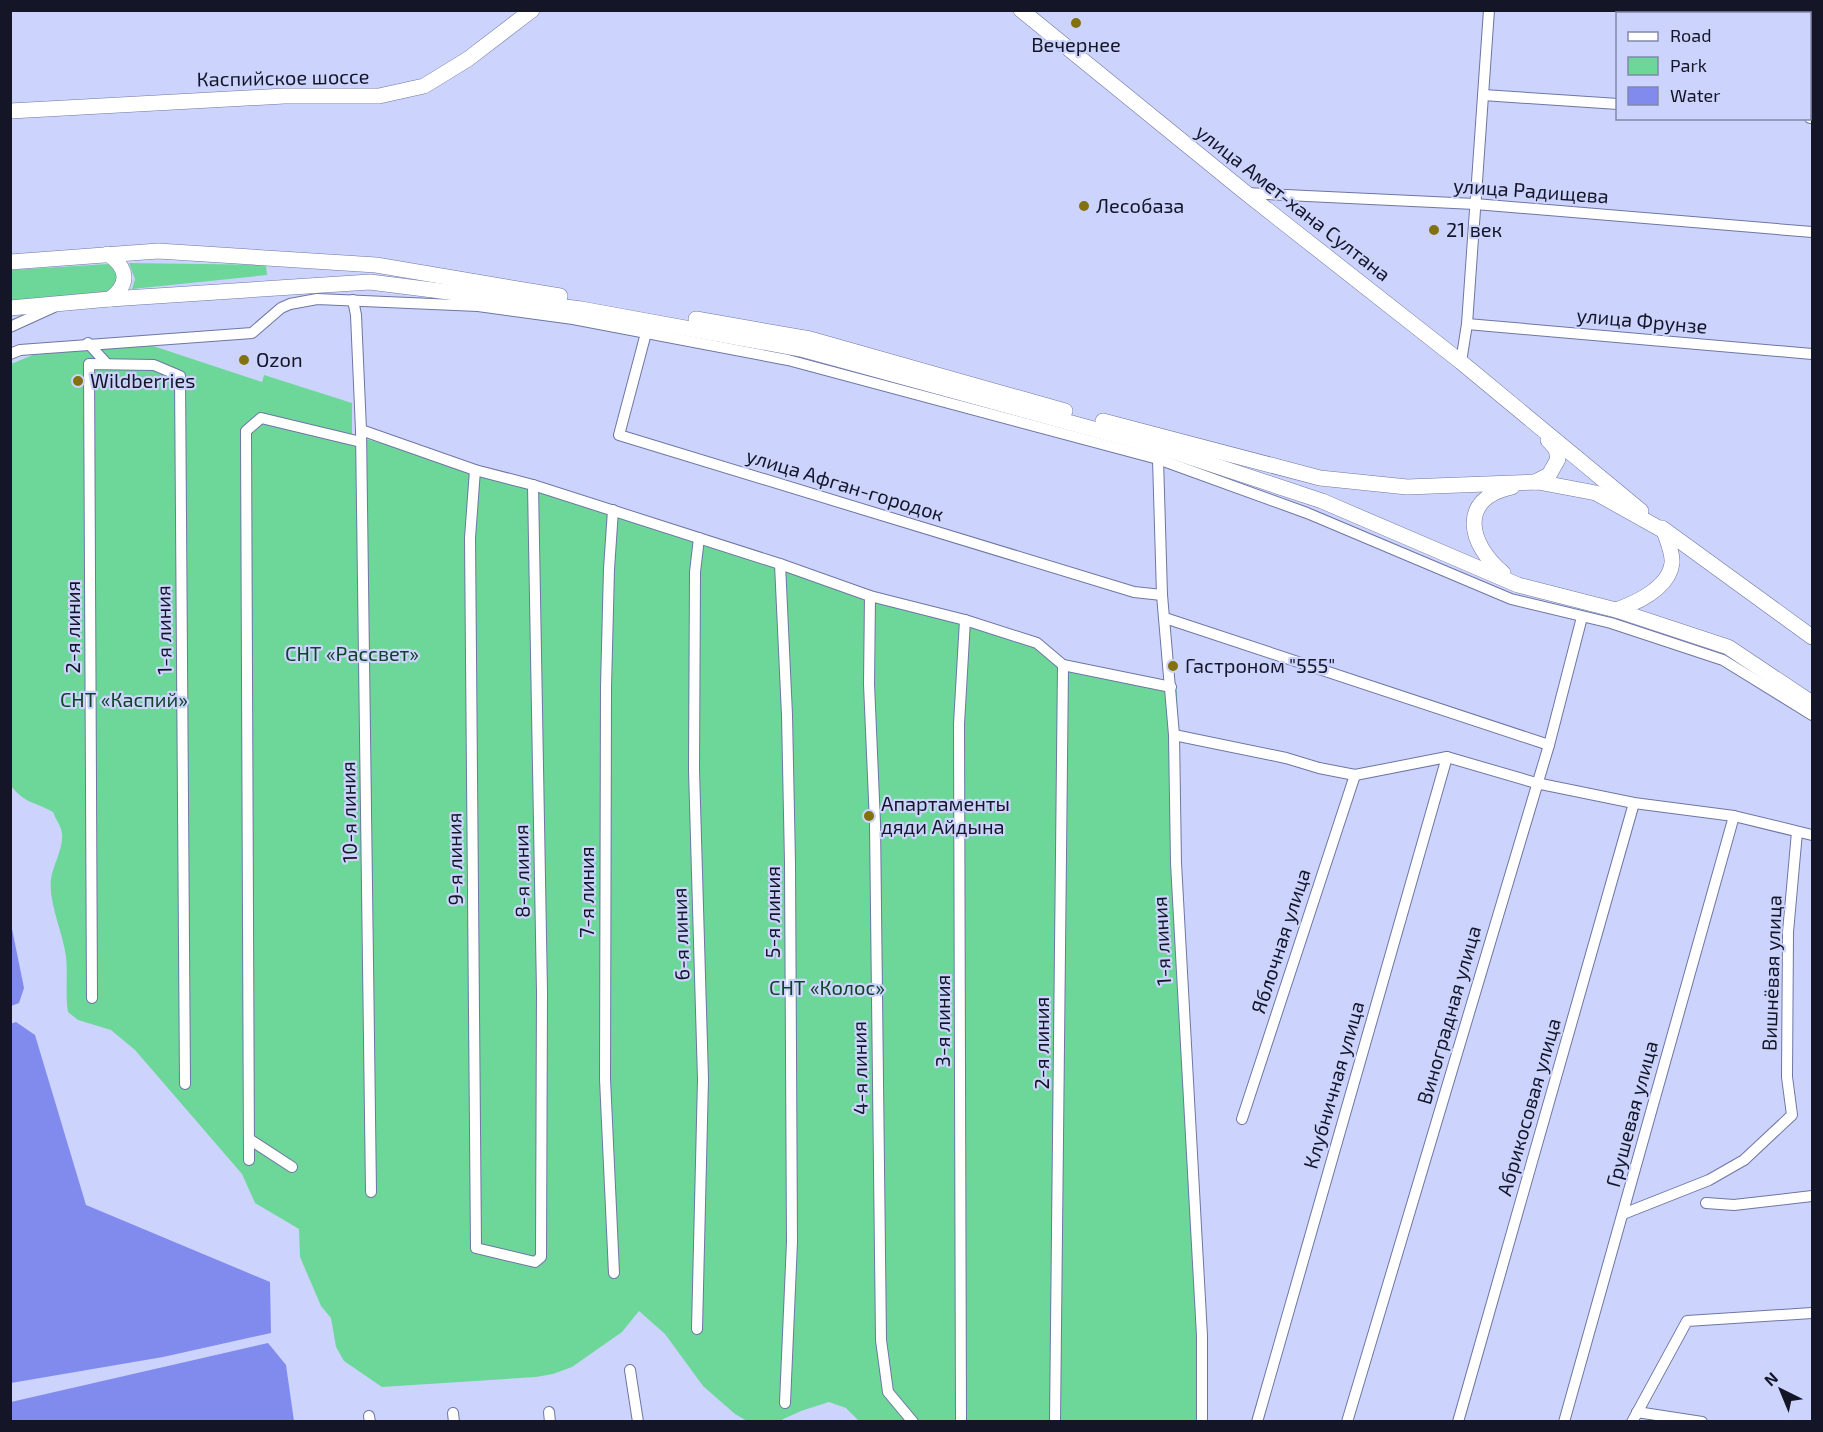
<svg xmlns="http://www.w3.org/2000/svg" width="1823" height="1432" viewBox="0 0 1823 1432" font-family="'Exo 2',sans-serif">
<rect width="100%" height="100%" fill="#ccd4fd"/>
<!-- green -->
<g fill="#6dd79a">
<path d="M129 263 266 265 267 275 132 289 135 279Z"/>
<path d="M108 264 116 268 120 275 111 294 11 302V270Z"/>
<path d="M150 345 262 382 264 375 352 403V435L465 467 1010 636 1031 644 1057 666 1139 684 1177 690 1179 844 1205 1421H859L846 1408 829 1402 801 1411 779 1421H747L735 1414 703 1386 665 1334 639 1311 622 1332 572 1367 553 1374 536 1377 382 1387 344 1361 336 1347 331 1318 321 1306 300 1257 299 1229 255 1203 242 1174 135 1050 111 1030 78 1020 68 1012C65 994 68 975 66 957 63 932 48 903 51 879 53 864 66 845 61 829 59 823 55 818 53 812 35 802 24 803 11 786V364L33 355Z"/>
</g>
<!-- water -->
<g fill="#808bed">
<path d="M10 919 24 988 19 1003 11 1006Z"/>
<path d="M16 1022 35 1035 86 1205 270 1282 271 1333 163 1357 11 1383 10 1024Z"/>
<path d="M268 1343 286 1365 294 1421H11V1402Z"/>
</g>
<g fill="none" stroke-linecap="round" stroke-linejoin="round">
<!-- minor casing -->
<g stroke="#6e76a4" stroke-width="12">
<g id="minor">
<path d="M1483 95 1618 104"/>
<path d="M1810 118H1812"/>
<path d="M1246 193 1475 204 1812 232"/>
<path d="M353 300 356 315 361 430 371 1192"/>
<path d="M1467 324 1812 354"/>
<path d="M10 327 54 307"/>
<path d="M646 333 619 435 1134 592 1162 595"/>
<path d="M88 343 107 364"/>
<path d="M10 354 20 350 252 333 281 308 290 304 317 299 478 306 573 319 788 360 1158 459 1307 513 1511 599 1611 623 1723 660 1812 715"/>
<path d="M1461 362 1467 324 1489 10"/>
<path d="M361 430 475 470 533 485 780 564 870 596 965 620 1037 643 1063 665 1171 687"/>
<path d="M1158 459 1162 595 1174 735 1176 863 1202 1336V1422"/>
<path d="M475 470 470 538 476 1248 535 1262 541 1257 542 992 533 485"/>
<path d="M613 510 609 569 606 687 605 1079 614 1273"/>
<path d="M780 564 787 715 790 863 792 1242 785 1403"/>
<path d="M870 596 869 684 875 823 881 1340 888 1392 913 1422"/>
<path d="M1165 618 1549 745"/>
<path d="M1174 735 1286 758 1319 768 1355 775 1447 757 1536 783 1634 803 1734 816 1812 835"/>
<path d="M92 998 89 364 154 365 180 376 185 1084"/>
<path d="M1242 1119 1355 775"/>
<path d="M249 1139 292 1167"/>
<path d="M249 1160 246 431 261 418 361 442"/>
<path d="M1706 1203 1734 1205 1812 1196"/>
<path d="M1623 1214 1709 1180 1744 1160 1792 1115 1787 1077 1788 932 1797 832"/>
<path d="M697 1329 703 1079 694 770 695 572 699 538"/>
<path d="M630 1370 638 1422"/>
<path d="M549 1412 550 1422"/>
<path d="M1637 1412 1702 1422"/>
<path d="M453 1413 454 1422"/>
<path d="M369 1416 370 1422"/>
<path d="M961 1422 959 724 965 620"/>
<path d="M1055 1422 1063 665"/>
<path d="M1257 1422 1447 757"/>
<path d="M1347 1422 1549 745 1582 617"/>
<path d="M1458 1422 1634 803"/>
<path d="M1564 1422 1734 816"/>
<path d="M1632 1422 1687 1321 1812 1313"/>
</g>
</g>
<!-- primary casing -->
<g stroke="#6e76a4" stroke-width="16">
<g id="primary">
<path d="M1021 10 1246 193 1461 362 1641 511"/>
<path d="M10 111 284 96H379L424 86 468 59 532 10"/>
<path d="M108 254C128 268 130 284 110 299"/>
<path d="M10 262 158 251 376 265 560 296"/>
<path d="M10 308 110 299 370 282 581 309 801 349 1159 447 1322 501 1518 585 1616 610 1728 647 1812 703"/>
<path d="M696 319 810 339 1065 411"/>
<path d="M1103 421 1320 478 1407 487 1538 482 1596 493 1664 531C1667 540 1673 553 1672 563 1669 588 1636 603 1616 610"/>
<path d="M1535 482 1549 475 1558 459 1556 449 1548 440"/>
<path d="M1662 528 1812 637"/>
<path d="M1503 573C1469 545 1457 499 1512 487"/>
</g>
</g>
<!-- minor -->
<use href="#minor" stroke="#fff" stroke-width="10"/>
<!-- primary -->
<use href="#primary" stroke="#fff" stroke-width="15"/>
</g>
<!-- markers -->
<g fill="#83700f" stroke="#ccd4fd" stroke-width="2">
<circle cx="1076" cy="23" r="6"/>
<circle cx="1084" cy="206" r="6"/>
<circle cx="1434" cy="230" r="6"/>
<circle cx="244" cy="360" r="6"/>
<circle cx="78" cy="381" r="6"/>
<circle cx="1173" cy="666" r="6"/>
<circle cx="869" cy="816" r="6"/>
</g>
<g text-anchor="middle" stroke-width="4.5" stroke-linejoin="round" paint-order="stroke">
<!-- poi labels -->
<g font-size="20" fill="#141628" stroke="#ccd4fd" text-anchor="start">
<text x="1076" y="52" text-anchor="middle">Вечернее</text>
<text x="1096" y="213">Лесобаза</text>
<text x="1446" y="237">21 век</text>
<text x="256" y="367">Ozon</text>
<text x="90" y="388">Wildberries</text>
<text x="1185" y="673">Гастроном "555"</text>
<text x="881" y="811">Апартаменты<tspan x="881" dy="23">дяди Айдына</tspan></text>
</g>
<!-- street labels -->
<g font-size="20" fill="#141628" stroke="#ccd4fd">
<text transform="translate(283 78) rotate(-1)" y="7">Каспийское шоссе</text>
<text transform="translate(1531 191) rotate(4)" y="7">улица Радищева</text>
<text transform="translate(1293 203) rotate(38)" y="7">улица Амет-хана Султана</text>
<text transform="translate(1642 321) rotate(5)" y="7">улица Фрунзе</text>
<text transform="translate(845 485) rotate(17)" y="7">улица Афган-городок</text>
<text transform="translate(73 627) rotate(-90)" y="7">2-я линия</text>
<text transform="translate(164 630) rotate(-91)" y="7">1-я линия</text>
<text transform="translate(349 812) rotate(-91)" y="7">10-я линия</text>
<text transform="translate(455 859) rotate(-91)" y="7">9-я линия</text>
<text transform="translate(522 871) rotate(-91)" y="7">8-я линия</text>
<text transform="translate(587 892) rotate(-90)" y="7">7-я линия</text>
<text transform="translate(773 912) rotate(-90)" y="7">5-я линия</text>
<text transform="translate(681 934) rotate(-92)" y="7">6-я линия</text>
<text transform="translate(1162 941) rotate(-93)" y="7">1-я линия</text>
<text transform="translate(1281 941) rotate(-72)" y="7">Яблочная улица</text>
<text transform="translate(1772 973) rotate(-88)" y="7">Вишнёвая улица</text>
<text transform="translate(1449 1015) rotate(-74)" y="7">Виноградная улица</text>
<text transform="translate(943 1021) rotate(-90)" y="7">3-я линия</text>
<text transform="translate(1042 1043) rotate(-90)" y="7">2-я линия</text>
<text transform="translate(860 1068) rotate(-91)" y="7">4-я линия</text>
<text transform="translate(1334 1085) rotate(-74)" y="7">Клубничная улица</text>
<text transform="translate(1529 1107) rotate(-74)" y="7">Абрикосовая улица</text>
<text transform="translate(1632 1114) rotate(-75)" y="7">Грушевая улица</text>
</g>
<!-- park labels -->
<g font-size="20" fill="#104228" stroke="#ccd4fd">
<text x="352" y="661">СНТ «Рассвет»</text>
<text x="124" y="707">СНТ «Каспий»</text>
<text x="827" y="995">СНТ «Колос»</text>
</g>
</g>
<!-- border -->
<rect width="1823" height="1432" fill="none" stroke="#141628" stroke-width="24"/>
<!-- legend -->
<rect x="1616" y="12" width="195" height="108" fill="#ccd4fd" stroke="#8288a8" stroke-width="1.5"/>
<rect x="1628" y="32" width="30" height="9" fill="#ffffff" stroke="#8288a8" stroke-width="1.5"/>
<text x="1670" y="42" font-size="18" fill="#141628">Road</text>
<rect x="1628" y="57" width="30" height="18" fill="#6dd79a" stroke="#8288a8" stroke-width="1.5"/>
<text x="1670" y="72" font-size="18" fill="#141628">Park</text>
<rect x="1628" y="87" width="30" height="18" fill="#808bed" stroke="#8288a8" stroke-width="1.5"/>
<text x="1670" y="102" font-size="18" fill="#141628">Water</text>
<!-- north arrow -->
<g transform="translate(1781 1390) rotate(317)" stroke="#ccd4fd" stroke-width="4.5" paint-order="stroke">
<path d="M0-4.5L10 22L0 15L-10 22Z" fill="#141628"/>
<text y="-9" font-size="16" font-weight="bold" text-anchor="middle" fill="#141628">N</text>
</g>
</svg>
